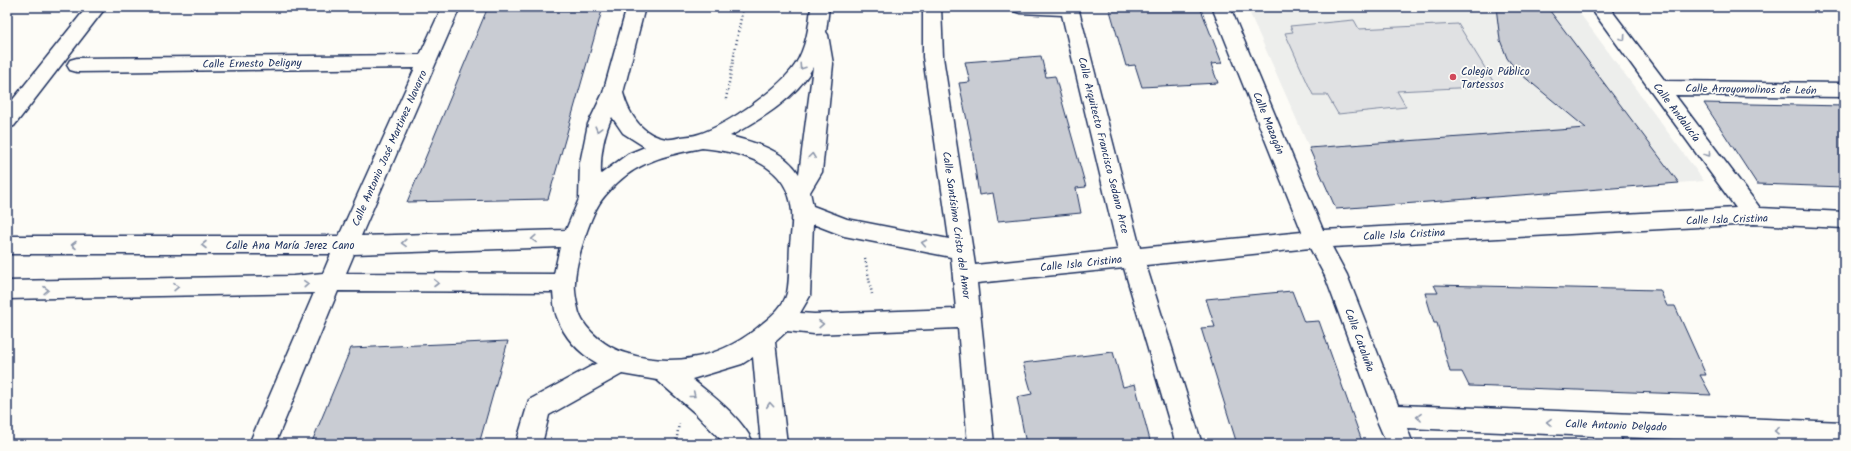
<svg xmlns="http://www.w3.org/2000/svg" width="1851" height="451" viewBox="0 0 1851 451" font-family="Kalam,sans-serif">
<rect width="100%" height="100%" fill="#fdfcf7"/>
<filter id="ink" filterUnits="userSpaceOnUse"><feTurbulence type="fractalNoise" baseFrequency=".025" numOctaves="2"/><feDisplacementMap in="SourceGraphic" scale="8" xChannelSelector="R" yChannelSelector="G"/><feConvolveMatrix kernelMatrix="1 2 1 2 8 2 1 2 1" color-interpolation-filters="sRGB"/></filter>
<g filter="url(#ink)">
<!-- built -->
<path fill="#edeeec" d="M1247 7H1575L1704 181 1336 209Z"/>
<!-- green -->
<path fill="#e0e1e3" stroke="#7e88a0" d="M1354 20 1359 29 1458 24 1496 86 1397 91 1406 107 1338 114 1327 95H1313L1285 33 1293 32 1290 26Z"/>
<!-- building -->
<g fill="#c9ccd3" stroke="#1b2f5e">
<path d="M488 7H603L548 199 407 202Z"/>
<path d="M1109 7H1200L1222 63 1211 64 1218 83 1142 87 1135 65 1126 66Z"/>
<path d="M1496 7H1547L1679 183 1336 209 1309 148 1586 128 1516 70 1507 58 1500 40Z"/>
<path d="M1041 56 1046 77 1055 76 1086 187 1076 188 1081 213 998 221 993 193 979 195 970 134 959 83 970 82 965 62Z"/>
<path d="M1704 103 1844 106V187L1757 184Z"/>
<path d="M1434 285 1660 290 1667 306H1675L1706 375H1700L1711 395 1469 386 1462 372H1450L1437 323H1434L1425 293H1438Z"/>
<path d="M1292 291 1304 322 1319 321 1363 444H1237L1201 328 1215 327 1206 299Z"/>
<path d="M508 341 479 444H311L351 348Z"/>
<path d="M1113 352 1123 387 1135 384 1151 444H1026L1017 397 1032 394 1023 363Z"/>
</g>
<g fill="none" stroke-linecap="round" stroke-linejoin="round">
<!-- minor casing -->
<g stroke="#1b2f5e" stroke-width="3">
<g id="minor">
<path d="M87 7H106L14 126 7 128V107Z"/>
<path d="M442 7H460L361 236 566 230 579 199 580 163 588 124 603 93 627 7H645L623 93C629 115 642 135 666 139 671 140 677 138 681 137 687 136 694 136 699 134 727 125 779 89 795 65 806 48 809 27 811 7H829L826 32 828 35 833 64 822 172 810 192 813 206 847 219 949 239 923 57V7H941L943 57 975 265 1118 250 1062 15 1020 13 1014 11 1011 7H1078L1140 248 1302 232 1212 7H1230L1323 230 1736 208 1590 7H1609L1665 81 1844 83V97L1675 95 1760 208 1844 212V228L1754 224 1332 247 1347 275 1398 405 1844 422V444H1804L1620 437 1623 444H1597L1594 436 1407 428 1413 444H1387L1375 416 1376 414 1325 276 1310 248 1146 265 1202 444H1176L1124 268 977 283 994 444H968L958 328 814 334 787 331 775 342 787 444H761L753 357 742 364 692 379C714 397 742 418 754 444H725L695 413 657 380 622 374 549 415 542 444H516L529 400 597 363C579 353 564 337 557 317 554 310 554 300 553 292L338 291 275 444H249L314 293 7 299V281L293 276 323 273 331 254H7V236H339L415 68 77 72 70 70 67 65 70 60 77 58 420 55ZM813 67 799 174C784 150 756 143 730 136 761 119 796 99 813 67ZM612 117 623 133 645 147 628 154 601 174C600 155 604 133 612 117ZM702 148C741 152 788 163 792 211 793 222 791 234 790 245 789 260 790 280 787 293 784 305 772 316 763 323 725 357 674 369 625 353 608 348 585 331 579 313 577 305 574 291 575 283 575 263 589 220 599 204 603 197 611 189 617 183 641 160 671 154 702 148ZM813 224 844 236 951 257 956 309 814 314 800 313 810 296ZM560 247 554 274 346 273 354 254Z"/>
</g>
</g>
<!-- path -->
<g stroke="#1b2f5e" stroke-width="2.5" stroke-dasharray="1 3" stroke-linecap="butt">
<path d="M726 99 743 7"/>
<path d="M865 258 872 294"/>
<path d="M676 444 679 423"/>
</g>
<!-- minor -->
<use href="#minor" fill="#fdfcf7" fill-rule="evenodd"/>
</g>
<!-- one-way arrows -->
<defs><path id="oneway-chevron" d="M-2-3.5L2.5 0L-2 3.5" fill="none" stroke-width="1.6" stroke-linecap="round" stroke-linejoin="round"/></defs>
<g stroke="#8c96aa">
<use href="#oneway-chevron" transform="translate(1623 38) rotate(54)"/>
<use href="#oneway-chevron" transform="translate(802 67) rotate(124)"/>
<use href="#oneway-chevron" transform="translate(598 129) rotate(105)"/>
<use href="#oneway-chevron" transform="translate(1708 154) rotate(53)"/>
<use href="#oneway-chevron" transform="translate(812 156) rotate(-83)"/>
<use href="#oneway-chevron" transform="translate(534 239) rotate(178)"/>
<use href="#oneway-chevron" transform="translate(404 243) rotate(178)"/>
<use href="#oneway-chevron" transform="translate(924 243) rotate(-169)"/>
<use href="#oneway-chevron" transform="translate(74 245) rotate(-180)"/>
<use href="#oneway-chevron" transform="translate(204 245) rotate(-180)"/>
<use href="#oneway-chevron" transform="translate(436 283)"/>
<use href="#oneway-chevron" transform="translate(306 284) rotate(-4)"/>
<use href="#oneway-chevron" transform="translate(176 287) rotate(-1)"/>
<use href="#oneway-chevron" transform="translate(46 290) rotate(-1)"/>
<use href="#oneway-chevron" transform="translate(821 324) rotate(-2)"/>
<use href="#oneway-chevron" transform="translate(693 395) rotate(39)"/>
<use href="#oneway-chevron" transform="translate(770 405) rotate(-95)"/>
<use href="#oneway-chevron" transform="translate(1419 417) rotate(-178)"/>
<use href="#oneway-chevron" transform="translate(1549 422) rotate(-178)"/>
<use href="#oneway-chevron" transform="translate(1777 431) rotate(-178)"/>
</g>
</g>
<!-- markers -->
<circle fill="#d1495b" stroke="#fdfcf7" stroke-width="1.5" cx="1453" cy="77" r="4"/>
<g text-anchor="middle" stroke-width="3.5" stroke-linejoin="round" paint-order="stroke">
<!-- street labels -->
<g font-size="11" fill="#1b2f5e" stroke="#fdfcf7">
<text transform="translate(252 63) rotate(-1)" y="4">Calle Ernesto Deligny</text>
<text transform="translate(1751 89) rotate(1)" y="4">Calle Arroyomolinos de León</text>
<text transform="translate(1677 112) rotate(53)" y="4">Calle Andalucía</text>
<text transform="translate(1269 123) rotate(68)" y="4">Calle Mazagón</text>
<text transform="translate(1104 145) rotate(76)" y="4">Calle Arquitecto Francisco Sedano Arce</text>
<text transform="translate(389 148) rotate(-66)" y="4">Calle Antonio José Martinez Navarro</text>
<text transform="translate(1727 219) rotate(-2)" y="4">Calle Isla Cristina</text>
<text transform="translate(957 225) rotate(82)" y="4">Calle Santísimo Cristo del Amor</text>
<text transform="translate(1404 234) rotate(-3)" y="4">Calle Isla Cristina</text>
<text x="290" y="249">Calle Ana María Jerez Cano</text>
<text transform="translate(1081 263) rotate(-6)" y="4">Calle Isla Cristina</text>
<text transform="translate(1360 340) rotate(70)" y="4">Calle Cataluña</text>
<text transform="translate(1616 425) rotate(2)" y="4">Calle Antonio Delgado</text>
</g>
<!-- poi labels -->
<g font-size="11" fill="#1b2f5e" stroke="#fdfcf7" text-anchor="start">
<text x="1461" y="75">Colegio Público<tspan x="1461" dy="13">Tartessos</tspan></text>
</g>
</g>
<!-- margin -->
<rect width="1851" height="451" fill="none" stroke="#fdfcf7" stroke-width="24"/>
<rect x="12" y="12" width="1827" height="427" fill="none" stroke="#1b2f5e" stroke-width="1.5" filter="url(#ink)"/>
</svg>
